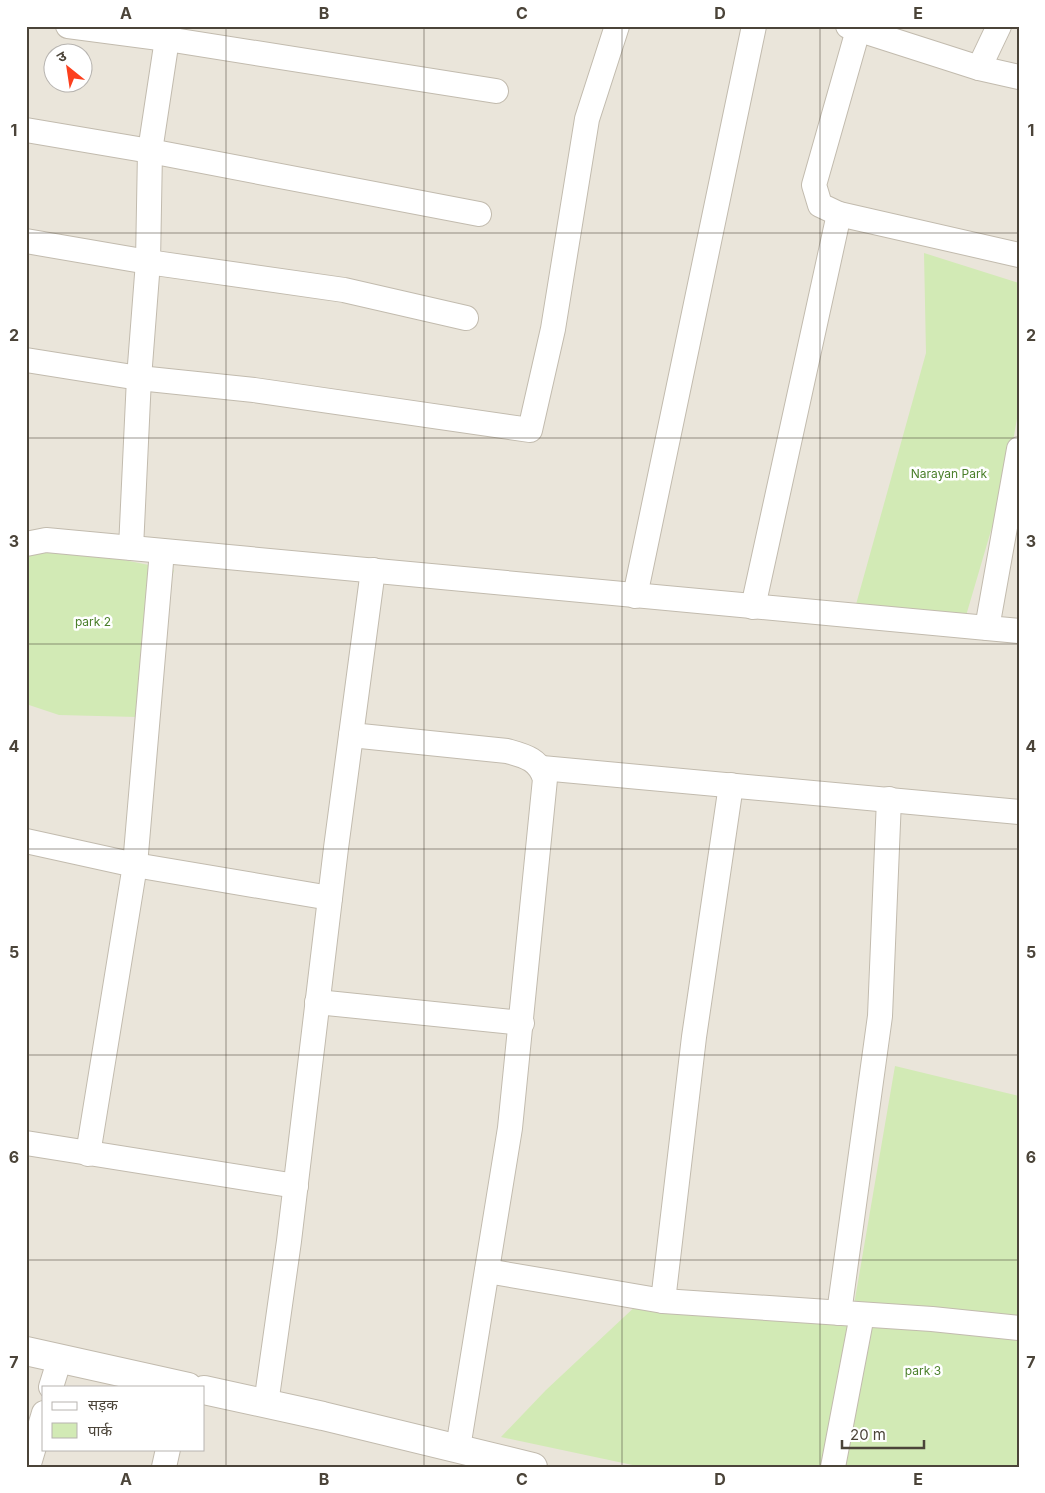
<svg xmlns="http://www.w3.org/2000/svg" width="1045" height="1493" viewBox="0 0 1045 1493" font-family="Inter,'Noto Sans Devanagari',sans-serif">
<rect width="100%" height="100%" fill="#f6f3ec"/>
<!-- residential -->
<path fill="#eae5da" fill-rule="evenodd" d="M26 26H1019V1467H26ZM52 52H82V82H52ZM44 1387H204V1449H44Z"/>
<!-- green -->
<g fill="#d2eab5">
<path d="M924 253 1019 283V407L1007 476 963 626 855 608 926 353Z"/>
<path d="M26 549 99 555 174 570 137 717 59 715 26 704Z"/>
<path d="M895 1066 1019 1096V1467H642L501 1437 546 1390 640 1302 854 1305Z"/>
</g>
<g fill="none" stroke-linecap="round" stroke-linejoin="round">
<!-- minor casing -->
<g stroke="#c2bbae" stroke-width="26">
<g id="minor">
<path d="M68 26 167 39 496 91"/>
<path d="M848 26 979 68 1019 77"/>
<path d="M858 30 814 185 820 205 839 214 1019 255"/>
<path d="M979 68 999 26"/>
<path d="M26 130 150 151 479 214"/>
<path d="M26 241 148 262 344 290 466 318"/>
<path d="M26 360 139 378 254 390 530 430 553 329 587 119 617 26"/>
<path d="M26 544 46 540 1019 631"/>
<path d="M131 548 139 378 148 262 150 151 169 26"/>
<path d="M635 596 754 26"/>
<path d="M753 607 839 214"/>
<path d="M987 628 1019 449"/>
<path d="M351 735 507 751C525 756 539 759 545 779L510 1128 458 1448"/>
<path d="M542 768 1019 812"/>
<path d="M26 841 135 865 330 898"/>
<path d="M317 1002 522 1023"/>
<path d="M26 1143 296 1186"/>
<path d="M88 1154 135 865 162 551"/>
<path d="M487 1271 663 1301 932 1319 1019 1328"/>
<path d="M663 1301 694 1037 731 785"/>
<path d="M839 1313 880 1016 889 799"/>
<path d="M51 1387 60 1358"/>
<path d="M266 1404 289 1241 336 848 373 570"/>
<path d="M28 1467 44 1413"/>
<path d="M164 1467 168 1449"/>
<path d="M833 1467 862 1315"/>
</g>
</g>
<!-- tertiary casing -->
<g stroke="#c2bbae" stroke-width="30">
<g id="tertiary">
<path d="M26 1351 188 1387"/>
<path d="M204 1390 323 1416 533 1467"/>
</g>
</g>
<!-- minor -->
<use href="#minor" stroke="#fff" stroke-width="24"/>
<!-- tertiary -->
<use href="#tertiary" stroke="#fff" stroke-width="28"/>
</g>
<!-- grid -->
<path fill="none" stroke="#4b4439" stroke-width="1" stroke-opacity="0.55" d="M226 26V1467M424 26V1467M622 26V1467M820 26V1467M26 233H1019M26 438H1019M26 644H1019M26 849H1019M26 1055H1019M26 1260H1019"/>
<g text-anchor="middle" stroke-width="5" stroke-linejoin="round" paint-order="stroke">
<!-- park labels -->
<g font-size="12" fill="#4a7f2a" stroke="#fff">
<text x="949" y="478">Narayan Park</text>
<text x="93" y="626">park 2</text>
<text x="923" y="1375">park 3</text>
</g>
</g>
<!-- border -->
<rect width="1045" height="1493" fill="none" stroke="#ffffff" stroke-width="55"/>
<!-- legend -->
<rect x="42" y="1386" width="162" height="65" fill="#ffffff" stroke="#b7b4b0"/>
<rect x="52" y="1402" width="25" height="8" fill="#ffffff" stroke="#b7b4b0"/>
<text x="88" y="1410" font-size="15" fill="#4b4439">सड़क</text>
<rect x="52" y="1423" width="25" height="15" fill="#d2eab5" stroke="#b7b4b0"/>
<text x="88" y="1436" font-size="15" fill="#4b4439">पार्क</text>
<!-- north arrow -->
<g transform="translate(68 68) rotate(330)"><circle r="24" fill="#ffffff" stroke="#b7b4b0"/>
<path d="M0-4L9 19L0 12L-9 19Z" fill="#fc3f1d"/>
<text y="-8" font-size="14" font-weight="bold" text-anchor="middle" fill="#4b4439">उ</text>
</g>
<!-- scale -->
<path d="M842 1440v8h82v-8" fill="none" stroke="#4b4439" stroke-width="2.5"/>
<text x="850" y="1440" font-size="15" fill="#4b4439" stroke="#ffffff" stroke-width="4" paint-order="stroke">20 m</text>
<rect x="28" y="28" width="990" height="1438" fill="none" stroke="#4b4439" stroke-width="2"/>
<g font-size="16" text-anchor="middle" font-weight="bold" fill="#4b4439">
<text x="126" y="19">A</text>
<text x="324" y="19">B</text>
<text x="522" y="19">C</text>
<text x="720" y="19">D</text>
<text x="918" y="19">E</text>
<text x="14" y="136">1</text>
<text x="1031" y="136">1</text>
<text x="14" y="341">2</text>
<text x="1031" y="341">2</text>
<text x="14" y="547">3</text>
<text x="1031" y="547">3</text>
<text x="14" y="752">4</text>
<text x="1031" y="752">4</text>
<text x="14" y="958">5</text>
<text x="1031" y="958">5</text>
<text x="14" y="1163">6</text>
<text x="1031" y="1163">6</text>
<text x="14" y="1368">7</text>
<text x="1031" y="1368">7</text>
<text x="126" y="1485">A</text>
<text x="324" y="1485">B</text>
<text x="522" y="1485">C</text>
<text x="720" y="1485">D</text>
<text x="918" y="1485">E</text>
</g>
</svg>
